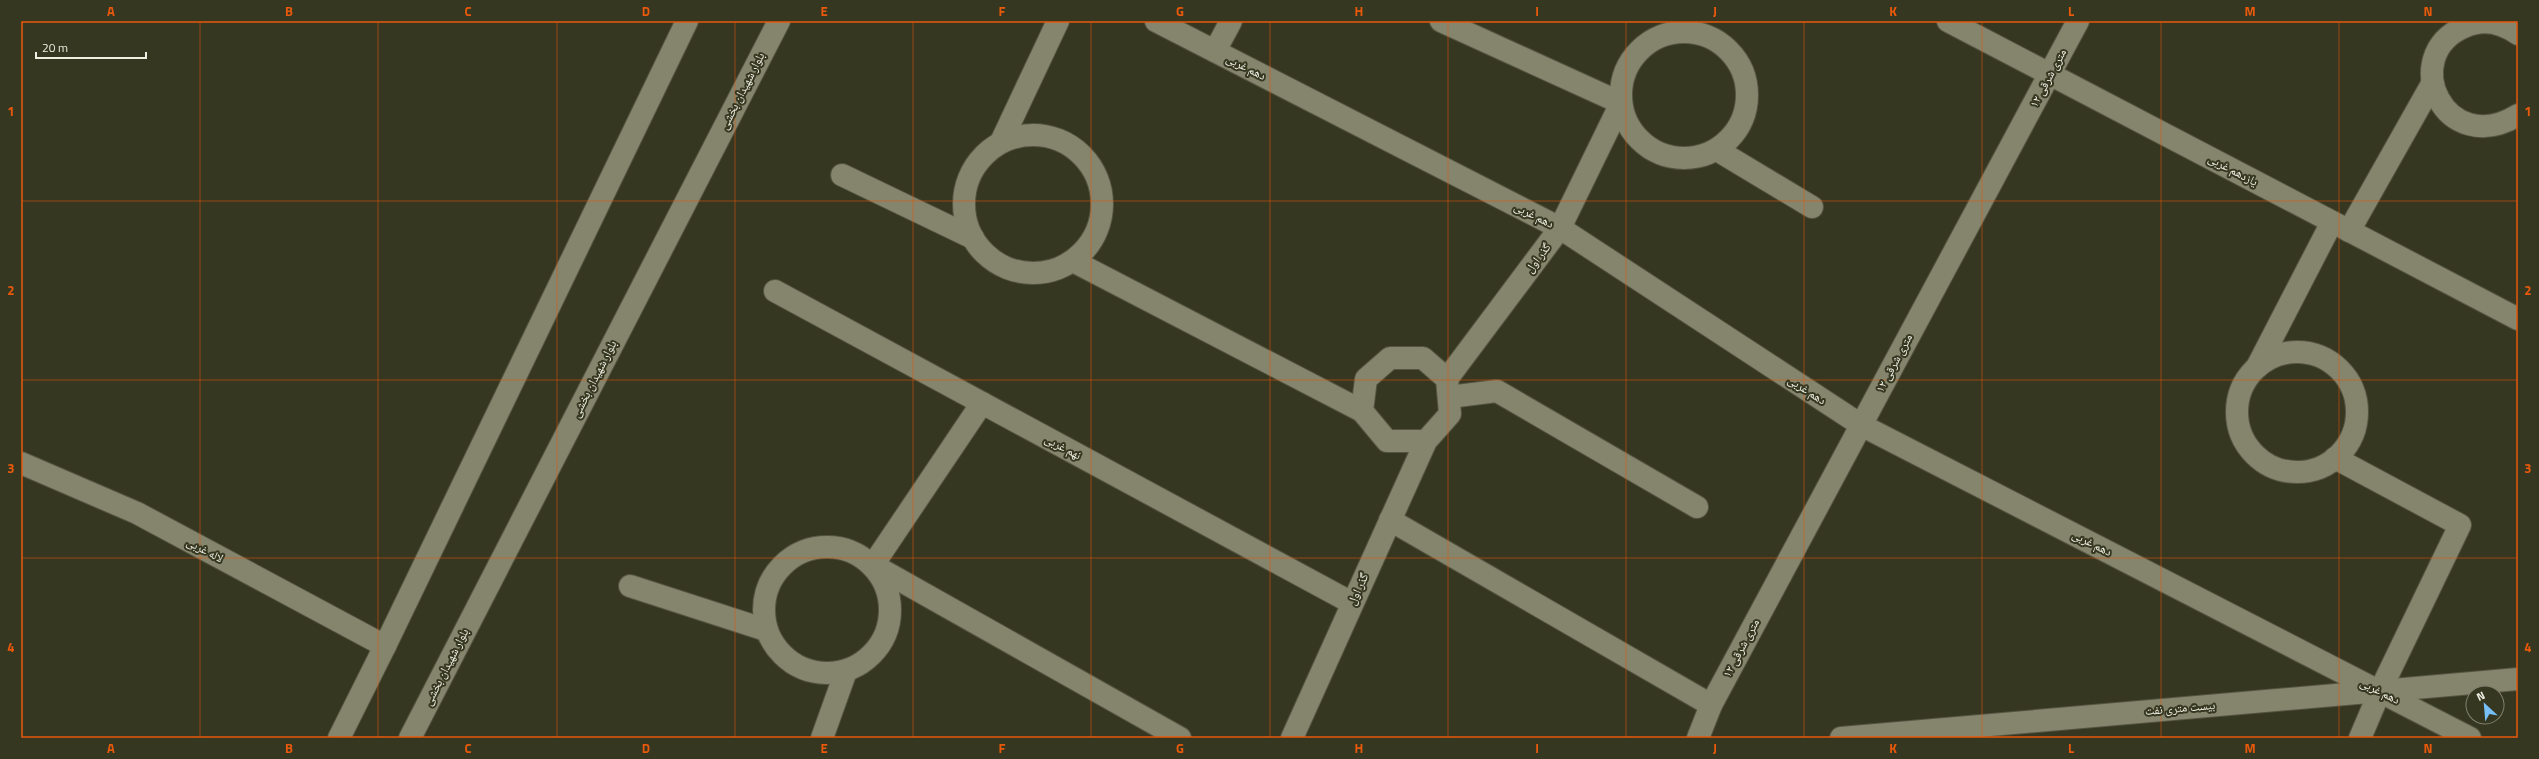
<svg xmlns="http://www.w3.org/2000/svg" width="2539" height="759" viewBox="0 0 2539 759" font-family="'Titillium Web','Noto Naskh Arabic',sans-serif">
<rect width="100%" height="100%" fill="#363721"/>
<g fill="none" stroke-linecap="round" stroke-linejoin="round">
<!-- minor casing -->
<g stroke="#545441" stroke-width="24">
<g id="minor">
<path d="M1156 21 1560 228 1861 425 2470 738"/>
<path d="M1441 21 1621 103 1560 228 1447 379"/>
<path d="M1948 21 2518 319"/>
<circle cx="1684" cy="95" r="63"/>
<path d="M2518 34C2501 22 2483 18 2464 27 2397 56 2445 160 2518 115"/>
<path d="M1215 51 1231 21"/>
<circle cx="1033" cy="204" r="69"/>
<path d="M1001 142 1058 21"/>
<path d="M1717 150 1812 207"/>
<path d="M842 175 973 238"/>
<path d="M2349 231 2432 84"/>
<path d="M1073 261 1362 411"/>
<path d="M775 291 1352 603"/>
<circle cx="2297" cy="412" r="60"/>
<path d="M2257 367 2332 222"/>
<path d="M1449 397 1497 391 1697 507"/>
<path d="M982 403 873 565 1180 738"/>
<path d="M2335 458 2460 525 2380 691 2360 738"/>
<path d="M21 463 137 513 385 646"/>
<path d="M1390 520 1711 705"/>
<circle cx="827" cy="610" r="63"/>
<path d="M630 586 766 630"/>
<path d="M822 738 846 671"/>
<path d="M1292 738 1426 441 1450 414 1447 379 1423 358H1390L1366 379 1362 411 1387 441H1426"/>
<path d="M1698 738 1711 705 2078 21"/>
</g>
</g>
<!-- tertiary casing -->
<g stroke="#545441" stroke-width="24">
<path id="tertiary" d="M1841 738 2518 679"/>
</g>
<!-- secondary casing -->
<g stroke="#545441" stroke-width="24">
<g id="secondary">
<path d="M339 738 385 646 687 21"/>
<path d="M410 738 779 21"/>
</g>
</g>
<!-- minor -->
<use href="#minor" stroke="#84856c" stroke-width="22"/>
<!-- tertiary -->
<use href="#tertiary" stroke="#84856c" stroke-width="22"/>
<!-- secondary -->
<use href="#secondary" stroke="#84856c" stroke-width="22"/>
</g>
<!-- grid -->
<path fill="none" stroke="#e8590c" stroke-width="1" stroke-opacity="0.55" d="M200 21V738M378 21V738M557 21V738M735 21V738M913 21V738M1091 21V738M1270 21V738M1448 21V738M1626 21V738M1804 21V738M1982 21V738M2161 21V738M2339 21V738M21 201H2518M21 380H2518M21 558H2518"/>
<g text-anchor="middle" stroke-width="4" stroke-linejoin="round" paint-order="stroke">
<!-- street labels -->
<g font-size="12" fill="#eeefe1" stroke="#363721">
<text transform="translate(1246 67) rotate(27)" y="4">دهم غربی</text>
<text transform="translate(2048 78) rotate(-62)" y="4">۱۲ متری شرقی</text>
<text transform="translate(742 91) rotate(-63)" y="4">بلوار شهیدان بخشی</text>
<text transform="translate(2233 170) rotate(28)" y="4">یازدهم غربی</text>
<text transform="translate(1534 215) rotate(27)" y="4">دهم غربی</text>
<text transform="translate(1538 258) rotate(-53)" y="4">گذر اول</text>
<text transform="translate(1894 363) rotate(-62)" y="4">۱۲ متری شرقی</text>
<text transform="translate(594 379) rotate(-63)" y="4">بلوار شهیدان بخشی</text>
<text transform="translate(1807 390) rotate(33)" y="4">دهم غربی</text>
<text transform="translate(1063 447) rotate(28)" y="4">نهم غربی</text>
<text transform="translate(2092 543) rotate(27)" y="4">دهم غربی</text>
<text transform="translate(205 550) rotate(28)" y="4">لاله غربی</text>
<text transform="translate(1358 589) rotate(-65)" y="4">گذر اول</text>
<text transform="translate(1741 648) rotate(-62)" y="4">۱۲ متری شرقی</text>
<text transform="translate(446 667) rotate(-63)" y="4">بلوار شهیدان بخشی</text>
<text transform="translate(2380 691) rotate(27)" y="4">دهم غربی</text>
<text transform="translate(2180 708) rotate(-5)" y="4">بیست متری نفت</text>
</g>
</g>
<!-- border -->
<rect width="2539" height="759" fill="none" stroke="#363721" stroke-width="44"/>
<!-- north arrow -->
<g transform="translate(2485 705) rotate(334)"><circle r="19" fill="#363721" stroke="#80816e"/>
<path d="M0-3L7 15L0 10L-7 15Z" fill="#76c0f7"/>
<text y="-6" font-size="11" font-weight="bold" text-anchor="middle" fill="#eeefe1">N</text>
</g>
<!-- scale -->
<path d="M36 52v6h110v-6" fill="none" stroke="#eeefe1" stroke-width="2"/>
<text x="42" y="52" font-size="12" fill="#eeefe1" stroke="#363721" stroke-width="3" paint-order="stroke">20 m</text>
<rect x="22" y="22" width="2495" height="715" fill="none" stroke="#e8590c" stroke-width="1.5"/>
<g font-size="13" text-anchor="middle" font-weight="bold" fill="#e8590c">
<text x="111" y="16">A</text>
<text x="289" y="16">B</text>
<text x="468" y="16">C</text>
<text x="646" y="16">D</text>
<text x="824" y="16">E</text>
<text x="1002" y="16">F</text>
<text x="1180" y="16">G</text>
<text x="1359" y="16">H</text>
<text x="1537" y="16">I</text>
<text x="1715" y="16">J</text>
<text x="1893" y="16">K</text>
<text x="2071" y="16">L</text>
<text x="2250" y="16">M</text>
<text x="2428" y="16">N</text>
<text x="11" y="116">1</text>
<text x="2528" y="116">1</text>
<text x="11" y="295">2</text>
<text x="2528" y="295">2</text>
<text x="11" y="473">3</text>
<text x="2528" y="473">3</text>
<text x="11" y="652">4</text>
<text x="2528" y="652">4</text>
<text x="111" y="753">A</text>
<text x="289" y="753">B</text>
<text x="468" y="753">C</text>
<text x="646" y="753">D</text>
<text x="824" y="753">E</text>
<text x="1002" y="753">F</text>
<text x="1180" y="753">G</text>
<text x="1359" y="753">H</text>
<text x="1537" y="753">I</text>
<text x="1715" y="753">J</text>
<text x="1893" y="753">K</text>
<text x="2071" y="753">L</text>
<text x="2250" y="753">M</text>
<text x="2428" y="753">N</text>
</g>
</svg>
